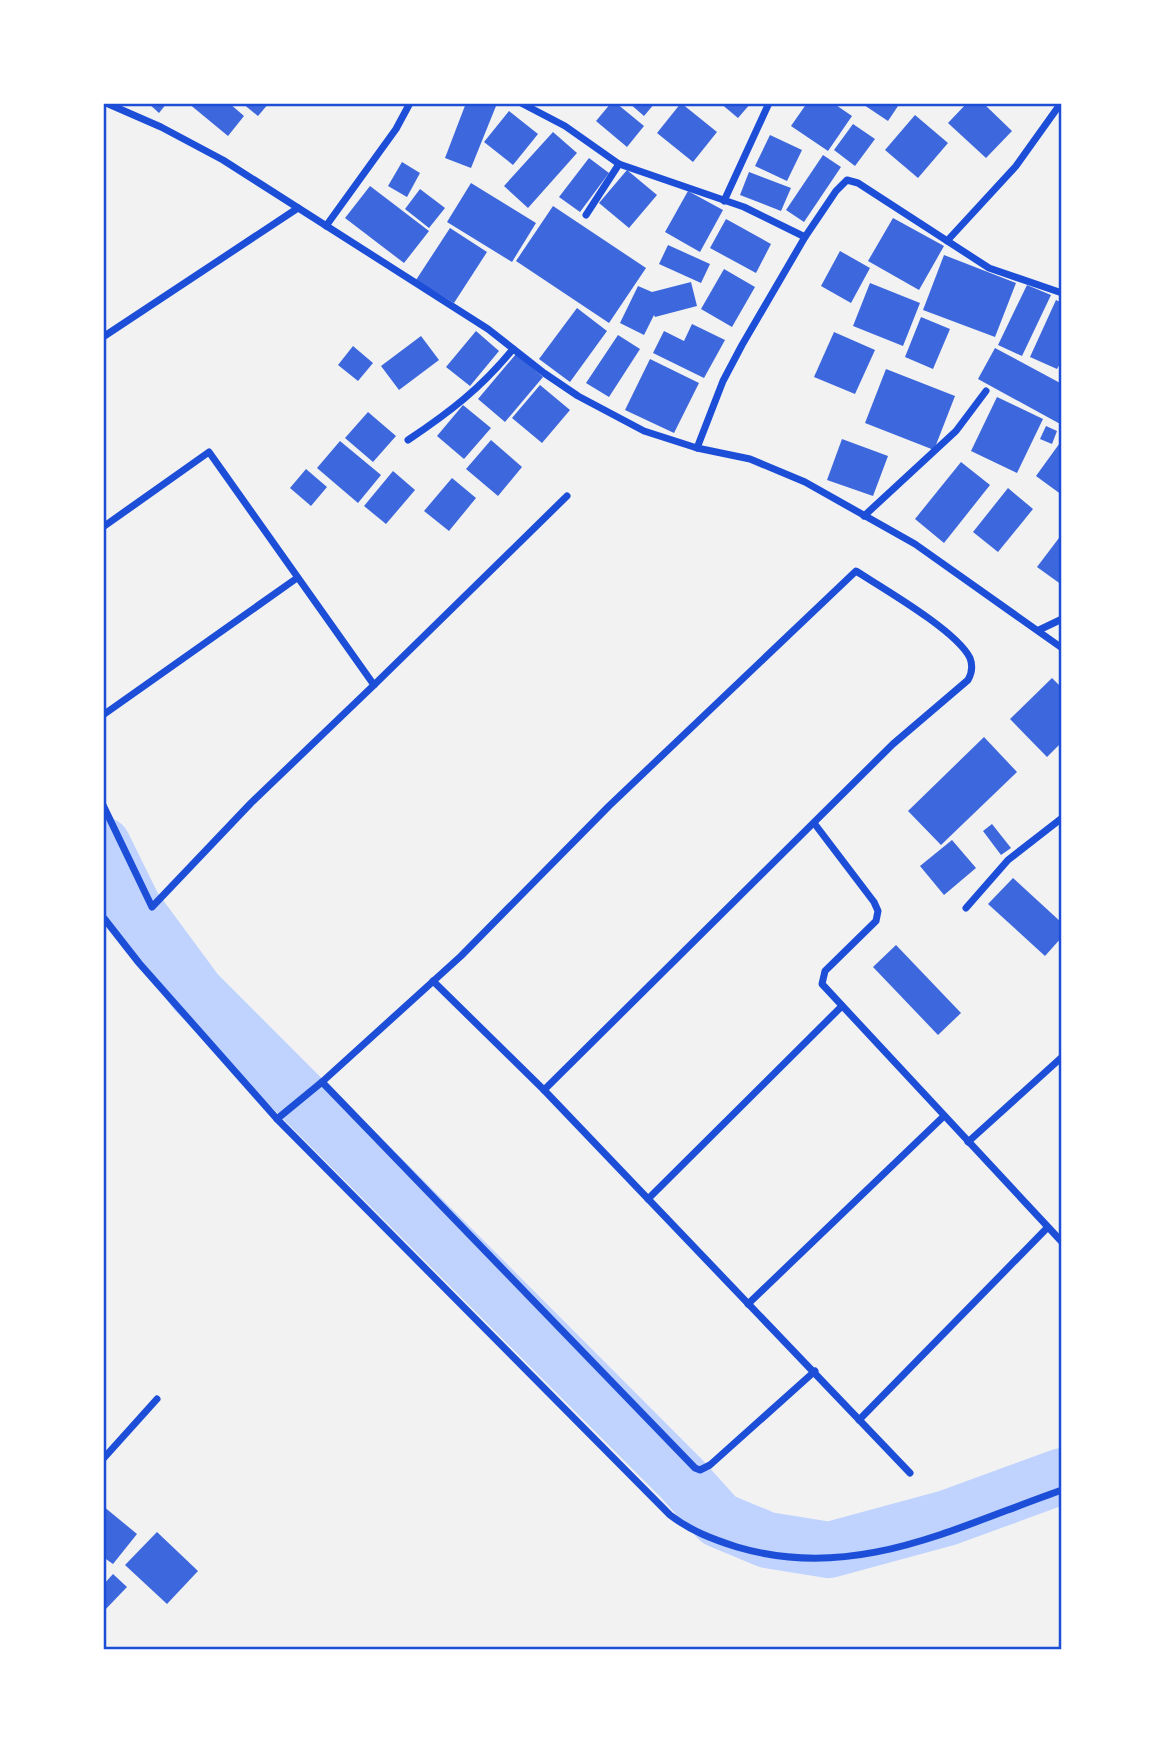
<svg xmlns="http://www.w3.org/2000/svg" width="1165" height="1753" viewBox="0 0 1165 1753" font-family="'Open Sans',sans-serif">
<rect width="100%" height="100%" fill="#f2f2f2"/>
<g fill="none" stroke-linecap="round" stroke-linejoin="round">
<!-- river -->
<path stroke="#bfd3fe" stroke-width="56" d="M103 845 134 908 196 992 681 1478 719 1520 767 1540 829 1550 947 1518 1062 1476"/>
</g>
<!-- building -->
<g fill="#3d67dc">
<path d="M148 103H167L159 113Z"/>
<path d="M188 103H229L244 116 228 136Z"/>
<path d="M242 103H269L258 116Z"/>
<path d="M466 103H488L496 106 471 168 445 158Z"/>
<path d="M611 103H616L644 126 627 147 596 121Z"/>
<path d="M629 103H655L644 116Z"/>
<path d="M681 103 717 132 693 162 657 133Z"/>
<path d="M720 103H751L738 118Z"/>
<path d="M807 103H833L852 116 828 151 791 126Z"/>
<path d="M861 103H900L888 121Z"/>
<path d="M967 103H983L1012 131 986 158 948 123Z"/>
<path d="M509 111 538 134 513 165 484 142Z"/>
<path d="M915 115 948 143 918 178 885 150Z"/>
<path d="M853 124 875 139 855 166 834 150Z"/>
<path d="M553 132 577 153 528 208 504 186Z"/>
<path d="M770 135 802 150 787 181 755 166Z"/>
<path d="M823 155 841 167 804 222 786 210Z"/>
<path d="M589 158 609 173 580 212 559 197Z"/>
<path d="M402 162 420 173 407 197 388 186Z"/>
<path d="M627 170 657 195 629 228 599 203Z"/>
<path d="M749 172 791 188 781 211 740 195Z"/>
<path d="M471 183 536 223 512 262 447 222Z"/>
<path d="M370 186 429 231 404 263 345 218Z"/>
<path d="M420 189 445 208 429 228 405 209Z"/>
<path d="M688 191 723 210 700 252 665 232Z"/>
<path d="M553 206 646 268 609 323 516 261Z"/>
<path d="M893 218 944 246 919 290 868 261Z"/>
<path d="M726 219 771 244 756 273 710 248Z"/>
<path d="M450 228 487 252 454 303 416 280Z"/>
<path d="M668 245 710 264 701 283 659 264Z"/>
<path d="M840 251 870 268 851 303 821 286Z"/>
<path d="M944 255 1016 283 995 337 923 310Z"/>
<path d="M724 269 755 287 732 327 701 309Z"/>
<path d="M691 282 697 306 655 317 654 315 644 335 620 323 638 286 652 292Z"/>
<path d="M870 283 920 303 903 346 853 326Z"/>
<path d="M1027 285 1051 295 1022 356 998 345Z"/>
<path d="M1056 300 1062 303V360L1057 369 1030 357Z"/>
<path d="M577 308 607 331 570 382 539 359Z"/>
<path d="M921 317 950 329 933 369 905 357Z"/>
<path d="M692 324 725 340 704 378 653 353 664 331 684 341Z"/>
<path d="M476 331 499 351 470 386 446 367Z"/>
<path d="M834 332 875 350 855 394 814 377Z"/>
<path d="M618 335 640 349 609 397 586 383Z"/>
<path d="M421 336 439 360 399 390 381 366Z"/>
<path d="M353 346 373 363 358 381 338 365Z"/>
<path d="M995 348 1062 384V425L978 379Z"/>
<path d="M516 354 543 377 505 422 478 399Z"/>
<path d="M650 359 699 383 674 433 625 410Z"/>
<path d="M886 369 955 396 934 450 865 423Z"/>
<path d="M540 385 570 410 542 443 512 418Z"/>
<path d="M997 397 1043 419 1017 473 971 451Z"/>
<path d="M463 405 491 428 464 459 437 436Z"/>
<path d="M368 412 396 436 373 462 345 438Z"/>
<path d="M1046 426 1057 431 1052 444 1040 439Z"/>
<path d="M842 439 888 456 873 496 827 480Z"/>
<path d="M491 440 522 467 498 496 466 469Z"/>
<path d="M1062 440V495L1036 476Z"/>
<path d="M340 441 381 475 358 503 317 468Z"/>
<path d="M961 462 990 485 944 543 915 519Z"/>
<path d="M306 469 327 487 311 506 290 488Z"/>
<path d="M393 471 415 490 386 524 364 506Z"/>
<path d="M452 478 476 498 449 531 424 511Z"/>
<path d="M1008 488 1033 509 998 552 973 532Z"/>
<path d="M1062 534V585L1037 567Z"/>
<path d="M1052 678 1062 688V742L1047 757 1010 719Z"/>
<path d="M984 737 1017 772 941 845 908 811Z"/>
<path d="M992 824 1011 848 1001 855 983 831Z"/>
<path d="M952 840 976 868 944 895 920 866Z"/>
<path d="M1013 878 1062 923V937L1045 956 988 904Z"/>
<path d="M896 945 961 1013 938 1035 873 967Z"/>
<path d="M103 1506 137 1534 113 1564 103 1557Z"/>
<path d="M157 1532 198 1571 167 1604 125 1565Z"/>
<path d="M113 1574 127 1587 103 1612V1585Z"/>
</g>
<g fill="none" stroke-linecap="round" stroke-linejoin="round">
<!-- minor -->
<g stroke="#1d4ed8" stroke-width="7">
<path d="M106 103 161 127 223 160 488 329 544 373 578 396 644 431 697 448 750 459 805 482 915 544 1062 648"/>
<path d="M521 103 565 126 619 164 744 207 805 237"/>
<path d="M724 201 769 103"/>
<path d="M586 215 619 164"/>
<path d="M326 226 396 129 410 103"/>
<path d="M947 241 1016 166 1061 103"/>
<path d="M103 337 298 208"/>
<path d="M408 440C450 412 481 388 513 349"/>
<path d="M697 448 723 381 742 345 805 237 836 191 847 180 858 183 989 268 1062 293"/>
<path d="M864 516 956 431 986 391"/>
<path d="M103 527 209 452 374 685 567 496"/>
<path d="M1039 630 1062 619"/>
<path d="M103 715 297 578"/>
<path d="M103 805 152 907 251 803 374 685"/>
<path d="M814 823 874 902 878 911 876 921 825 971 822 984 1062 1242"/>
<path d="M966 908 1008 860 1062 818"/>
<path d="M103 917 139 963 277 1119 670 1515C691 1531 712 1539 737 1547 855 1582 953 1528 1062 1490"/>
<path d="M433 981 544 1090 910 1473"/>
<path d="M322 1082 695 1468 700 1470 710 1465 815 1371"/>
<path d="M277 1119 322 1082 461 956 609 806 856 571C884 589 957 631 970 658 973 666 972 673 968 680L893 744 544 1090"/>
<path d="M968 1142 1062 1057"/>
<path d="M648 1199 842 1006"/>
<path d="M748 1304 944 1116"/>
<path d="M859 1420 1047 1228"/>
<path d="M103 1459 157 1399"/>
</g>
</g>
<!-- border -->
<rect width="1165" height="1753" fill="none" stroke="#ffffff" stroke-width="210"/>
<rect x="105" y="105" width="955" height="1543" fill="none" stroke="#1d4ed8" stroke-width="2.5"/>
</svg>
